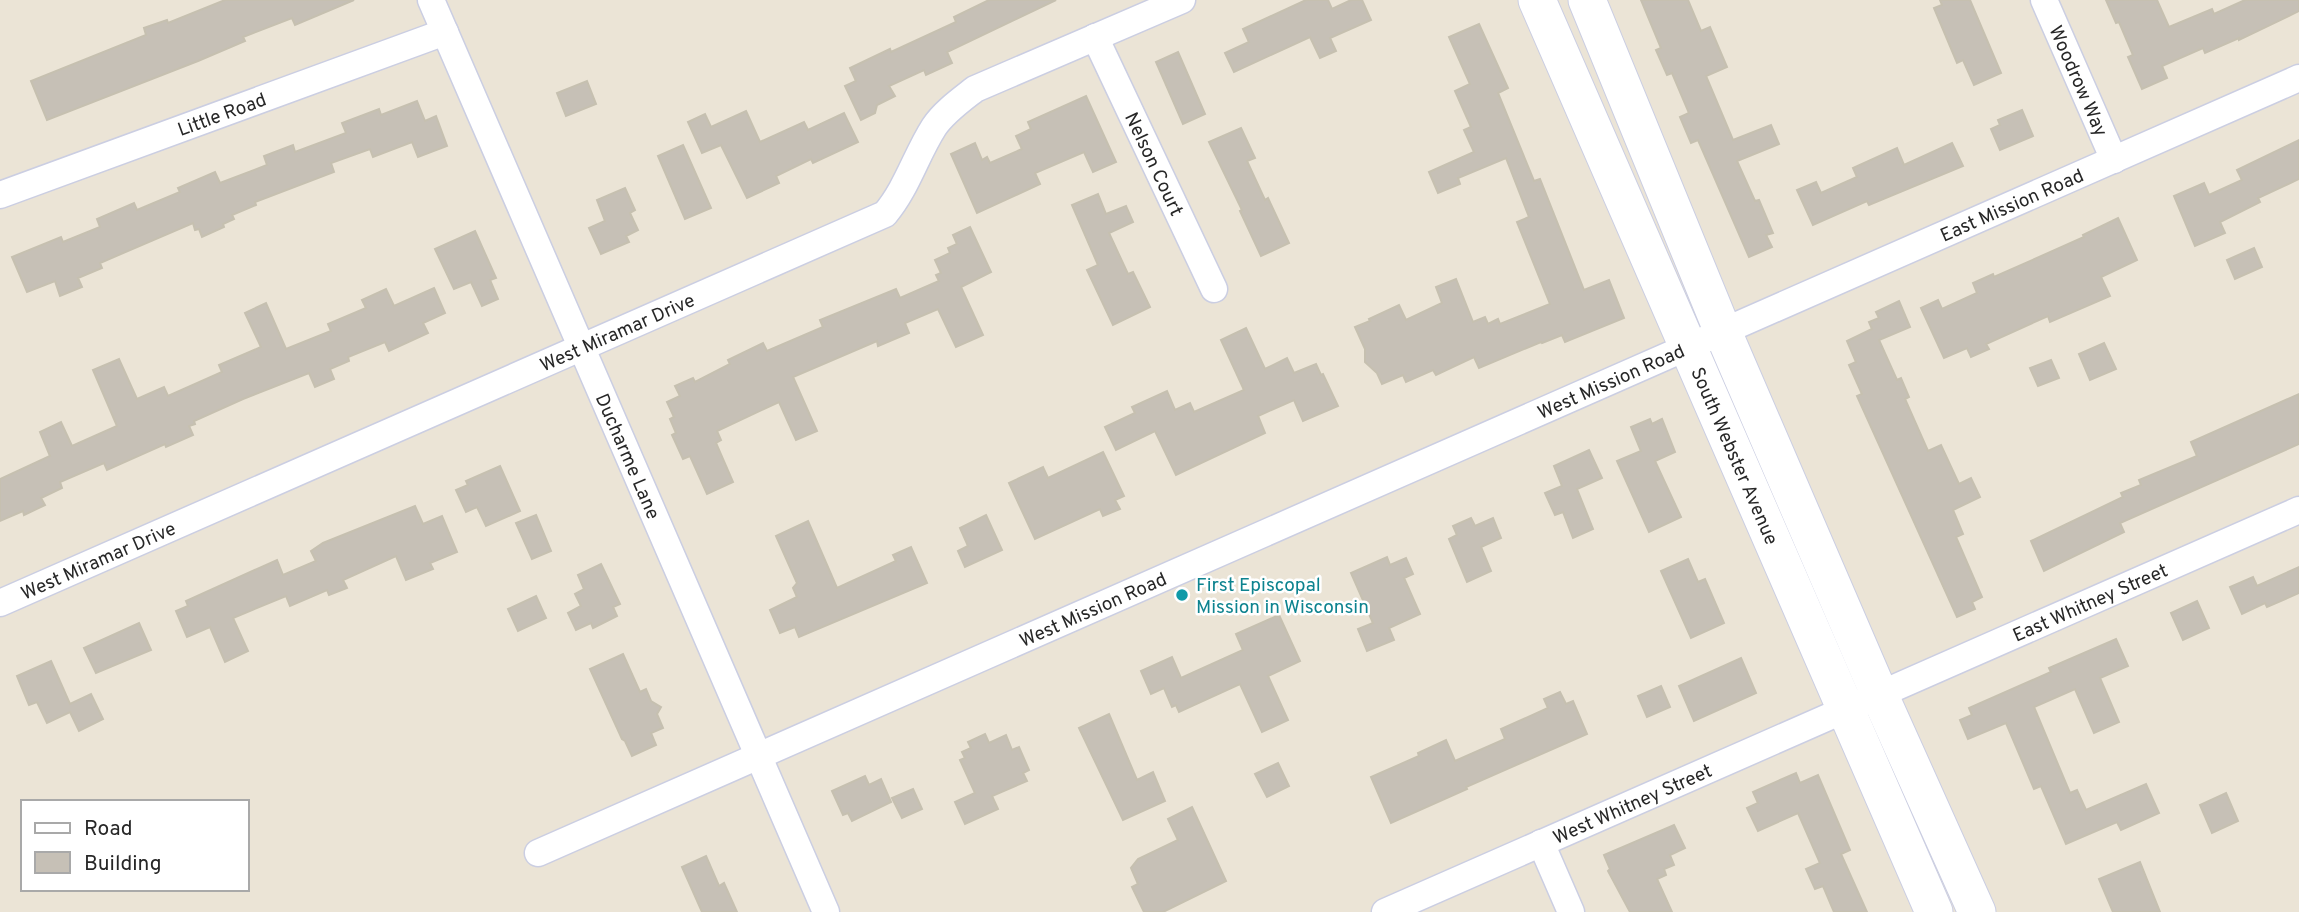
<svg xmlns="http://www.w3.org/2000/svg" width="2299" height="912" viewBox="0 0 2299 912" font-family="Overpass,sans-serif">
<rect width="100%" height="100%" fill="#ebe4d6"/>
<!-- building -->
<g fill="#c6c0b6" stroke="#c6c0b0" stroke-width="2">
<path d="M225 0H354L295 25 292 18 243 37 245 41 198 61 47 120 31 81 146 35 144 28 167 20 168 23Z"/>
<path d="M989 0H1056L947 52 952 63 926 75 924 70 889 86 895 96 877 105 875 113 861 120 845 86 856 81 850 68 890 49 891 52 956 22 954 17Z"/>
<path d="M1306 0H1328L1332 9 1351 0H1362L1371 20 1330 38 1336 51 1320 58 1310 37 1234 72 1225 53 1249 42 1243 29Z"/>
<path d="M1641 0H1688L1701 31 1710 27 1727 67 1706 76 1733 140 1771 125 1779 144 1737 161 1755 201 1759 200 1773 233 1766 235 1772 247 1749 257 1698 140 1691 143 1680 117 1689 113 1672 73 1667 75 1656 50 1661 48Z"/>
<path d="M1940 0H1970L2001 73 1974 85 1963 60 1957 63 1934 8 1942 5Z"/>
<path d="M2106 0H2157L2169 27 2212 9 2214 14 2245 0H2299V11L2239 40V38L2205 53 2203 48 2162 66 2167 78 2142 89 2128 57 2133 55 2119 22 2116 23Z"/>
<path d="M1479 24 1508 88 1498 93 1534 181 1540 179 1584 290 1609 280 1624 318 1565 342 1562 335 1542 343 1541 342 1479 368 1474 357 1436 375 1433 370 1406 382 1403 375 1382 384 1377 373 1365 362V349L1355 327 1370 321 1369 319 1399 305 1406 320 1442 303 1436 287 1456 279 1473 322 1485 317 1488 324 1498 319 1500 324 1550 304 1517 222 1529 217 1506 158 1458 178 1460 184 1438 193 1429 172 1474 152 1464 130 1471 127 1455 91 1470 84 1449 37Z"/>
<path d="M1178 52 1205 114 1183 124 1156 62Z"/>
<path d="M587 81 596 104 566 116 557 93Z"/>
<path d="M1086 96 1116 162 1093 172 1084 152 1035 173 1040 184 977 213 951 154 975 143 982 160 987 157 990 163 1022 149 1016 136 1031 129 1028 122Z"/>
<path d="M417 101 425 121 436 116 447 146 418 157 412 142 373 157 370 149 331 163 334 172 255 202 256 205 232 215 234 219 223 224 224 227 202 237 199 229 195 230 193 223 100 263 102 268 78 278 82 287 60 296 55 281 27 292 12 257 61 237 63 242 100 227 97 219 134 203 137 210 180 192 178 188 215 172 220 183 267 165 264 156 293 145 295 152 346 133 342 123 379 109 381 115Z"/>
<path d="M2022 110 2033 136 2000 150 1991 129 2000 125 1998 120Z"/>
<path d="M746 111 760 142 804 122 808 130 844 113 858 142 813 163 811 159 776 176 779 183 747 198 721 145 702 153 688 122 705 114 711 127Z"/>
<path d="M1241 128 1255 158 1247 161 1265 200 1268 198 1289 243 1261 256 1240 211 1242 210 1209 142Z"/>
<path d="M2299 140V179L2258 198 2260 202 2220 222 2225 233 2195 246 2174 196 2204 183 2209 195 2242 180 2237 170Z"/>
<path d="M1952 143 1963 166 1869 205 1867 201 1813 225 1797 190 1816 182 1821 193 1857 177 1853 168 1897 148 1904 165Z"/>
<path d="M683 145 711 208 685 219 658 156Z"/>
<path d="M625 188 635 210 630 213 638 230 626 236 629 242 601 254 589 228 605 221 597 200Z"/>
<path d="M1098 194 1106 214 1126 206 1133 222 1109 233 1128 274 1133 272 1150 307 1113 325 1087 270 1098 265 1072 205Z"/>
<path d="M2118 218 2137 260 2101 277 2110 296 2050 322 2048 316 1986 344 1989 349 1971 357 1967 348 1944 358 1921 308 1938 300 1942 309 1977 293 1973 283 1993 274 1994 277 2084 237 2083 235Z"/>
<path d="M970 227 991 272 961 287 983 335 956 347 938 309 905 323 909 333 878 346 877 341 793 377 817 431 796 440 779 402 717 431 721 440 716 443 733 482 707 494 690 456 683 459 672 435 676 433 670 419 674 417 667 402 680 396 675 386 693 378 695 382 730 364 728 360 763 343 767 351 823 327 820 320 896 289 900 298 939 281 936 275 941 273 935 260 950 253 948 248 957 244 953 235Z"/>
<path d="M475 231 496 278 490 280 498 299 482 306 471 282 454 289 435 249Z"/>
<path d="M2254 248 2262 267 2235 279 2227 260Z"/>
<path d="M434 288 445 313 423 323 428 333 389 351 385 342 348 357 349 361 330 369 334 379 315 387 309 373 243 399 194 421 195 424 189 426 193 435 166 447 165 444 107 470 104 463 60 482 62 488 41 498 45 505 24 515 23 511 0 521V479L50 456 40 432 61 422 72 446 117 426 93 370 119 359 137 399 164 387 168 396 222 372 219 365 261 347 245 313 266 303 286 349 331 331 328 324 366 308 362 300 386 289 394 306Z"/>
<path d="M1899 301 1910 327 1879 340 1897 380 1901 378 1909 397 1905 399 1928 451 1941 445 1959 484 1971 478 1980 497 1953 510 1963 534 1956 537 1982 597 1972 602 1975 609 1957 617 1857 396 1862 394 1849 365 1856 362 1847 341 1872 329 1869 322 1879 318 1876 312Z"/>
<path d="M1246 328 1265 369 1287 358 1294 373 1316 364 1321 375 1323 374 1338 406 1303 421 1294 400 1258 416 1265 433 1176 475 1155 431 1116 450 1105 427 1135 413 1132 407 1167 391 1175 410 1190 403 1194 412 1244 390 1221 340Z"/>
<path d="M2104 343 2116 369 2090 380 2079 354Z"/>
<path d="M2051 360 2059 378 2038 386 2030 368Z"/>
<path d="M2299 394V444L2120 523 2124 532 2044 571 2031 541 2123 497 2121 493 2141 485 2139 480 2197 456 2191 442Z"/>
<path d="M1650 419 1652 424 1662 419 1675 452 1655 461 1681 517 1649 532 1617 461 1641 451 1631 427Z"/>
<path d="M1589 450 1602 478 1577 489 1593 529 1573 538 1563 512 1555 515 1545 493 1562 486 1554 466Z"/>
<path d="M1103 452 1124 496 1115 500 1120 509 1103 516 1100 509 1035 539 1009 483 1043 467 1048 478Z"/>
<path d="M500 466 520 511 486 526 477 507 466 512 456 490 468 485 466 481Z"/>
<path d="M415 506 423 524 442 516 457 552 430 563 433 569 406 580 396 556 343 580 347 588 329 595 327 590 290 606 286 596 233 618 248 651 225 662 210 627 187 637 176 611 188 606 186 601 277 560 283 575 316 561 311 551 323 543Z"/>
<path d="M536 515 551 551 532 559 516 523Z"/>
<path d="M986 515 1002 550 965 567 958 551 968 546 960 528Z"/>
<path d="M1471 518 1475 526 1493 518 1501 538 1481 547 1491 571 1467 582 1449 539 1457 535 1453 526Z"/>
<path d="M808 521 837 588 896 561 893 555 911 547 927 583 799 637 795 627 780 633 770 610 797 597 793 588 797 583 776 536Z"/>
<path d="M1387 557 1390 565 1406 558 1413 574 1404 578 1420 614 1389 628 1394 640 1367 651 1358 629 1373 623 1351 573Z"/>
<path d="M1688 559 1698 582 1705 579 1724 623 1691 638 1661 571Z"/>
<path d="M601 564 620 604 613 607 617 616 593 628 591 623 576 630 568 613 581 606 575 594 584 589 578 575Z"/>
<path d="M2299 567V593L2267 607 2265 603 2242 614 2230 587 2253 577 2257 586Z"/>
<path d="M536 596 546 618 518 631 508 609Z"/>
<path d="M2197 601 2209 628 2183 640 2171 613Z"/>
<path d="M1279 615 1300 661 1268 676 1288 720 1262 732 1240 684 1179 712 1176 705 1172 707 1164 688 1151 694 1141 671 1172 657 1181 678 1243 650 1236 634Z"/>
<path d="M139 623 151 650 96 673 84 648Z"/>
<path d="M2116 639 2128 666 2100 678 2119 722 2094 733 2075 689 2034 707 2070 793 2077 790 2086 810 2146 784 2159 813 2121 830 2117 822 2066 844 2041 786 2034 789 2006 723 1968 739 1960 720 1972 715 1969 708 2051 672 2049 668Z"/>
<path d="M623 654 640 692 646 689 651 701 661 707 657 714 663 728 651 733 656 745 632 756 625 741 622 739 590 669Z"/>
<path d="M1741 658 1756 693 1694 721 1679 686Z"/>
<path d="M51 661 70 704 91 694 103 719 79 731 70 712 47 723 37 702 29 705 17 676Z"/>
<path d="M1661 686 1670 707 1647 717 1638 696Z"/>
<path d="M1560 692 1566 704 1573 701 1587 734 1466 787 1467 789 1391 823 1371 777 1419 756 1418 753 1446 740 1455 761 1505 739 1501 729 1548 708 1544 699Z"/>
<path d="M1109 714 1137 780 1153 772 1165 801 1123 820 1079 728Z"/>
<path d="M985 734 989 743 1006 735 1012 750 1019 747 1029 770 1023 773 1027 781 992 796 998 809 965 824 955 802 975 793 960 760 965 758 962 752 971 748 968 742Z"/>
<path d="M1278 763 1289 786 1267 797 1255 774Z"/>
<path d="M1796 773 1800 783 1818 775 1850 850 1841 854 1867 912H1834L1823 886 1815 889 1806 869 1820 863 1798 813 1758 831 1747 808 1758 803 1753 792Z"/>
<path d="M865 776 869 785 881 779 891 802 852 821 848 813 843 815 832 791Z"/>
<path d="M913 789 922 809 902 818 892 798Z"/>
<path d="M2226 793 2238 821 2212 833 2200 805Z"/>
<path d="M1192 807 1226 881 1163 912H1144L1132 887 1138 884 1131 868 1138 859 1178 840 1168 819Z"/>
<path d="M1674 825 1685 848 1670 855 1674 865 1664 869 1666 875 1657 879 1672 912H1630L1608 871 1610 869 1604 855Z"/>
<path d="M706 856 719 886 724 883 737 912H702L682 867Z"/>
<path d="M2140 862 2160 912H2113L2099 879Z"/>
</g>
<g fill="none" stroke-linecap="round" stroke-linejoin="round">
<!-- street casing -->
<g stroke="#cbcee2" stroke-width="29">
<g id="street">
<path id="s1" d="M431 0 826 912"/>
<path id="s2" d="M2044 0 2114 160"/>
<path id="s3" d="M1095 37 1214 289"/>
<path id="s4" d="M0 195 445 32"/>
<path id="s5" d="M0 603 885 214C907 188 916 155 934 127 944 112 961 100 975 89L1182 0"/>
<path d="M1541 843 1571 912"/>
<path id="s6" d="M538 853 2299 78"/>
<path id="s7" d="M1385 912 2299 510"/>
</g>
</g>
<!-- secondary casing -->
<g stroke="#cbcee2" stroke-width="39">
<g id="secondary">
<path id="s8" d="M1537 0 1934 912"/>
<path d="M1587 0 1723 332 1880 696 1977 912"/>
</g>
</g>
<!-- street -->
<use href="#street" stroke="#fff" stroke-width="26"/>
<!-- secondary -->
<use href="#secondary" stroke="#fff" stroke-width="37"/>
</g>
<!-- markers -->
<circle fill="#0f9aa8" stroke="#fff" stroke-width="2.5" cx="1182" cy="595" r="7"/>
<g text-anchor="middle" stroke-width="5" stroke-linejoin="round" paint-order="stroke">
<!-- street labels -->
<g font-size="19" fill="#272727" stroke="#fff">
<text dy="7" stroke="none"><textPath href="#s2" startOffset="88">Woodrow Way</textPath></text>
<text dy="7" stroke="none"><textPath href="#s4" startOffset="236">Little Road</textPath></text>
<text dy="7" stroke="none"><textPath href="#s3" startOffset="140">Nelson Court</textPath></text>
<text dy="7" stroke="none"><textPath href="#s6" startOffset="1610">East Mission Road</textPath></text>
<text dy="7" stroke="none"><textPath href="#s5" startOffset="674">West Miramar Drive</textPath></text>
<text dy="7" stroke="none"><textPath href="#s6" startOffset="1172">West Mission Road</textPath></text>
<text dy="7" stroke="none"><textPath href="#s1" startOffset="497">Ducharme Lane</textPath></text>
<text dy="7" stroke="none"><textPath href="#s8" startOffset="497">South Webster Avenue</textPath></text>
<text dy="7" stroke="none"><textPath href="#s5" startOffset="107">West Miramar Drive</textPath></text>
<text dy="7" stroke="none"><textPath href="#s7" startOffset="770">East Whitney Street</textPath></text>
<text dy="7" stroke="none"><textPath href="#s6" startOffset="606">West Mission Road</textPath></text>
<text dy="7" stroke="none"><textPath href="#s7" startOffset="270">West Whitney Street</textPath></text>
</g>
<!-- culture labels -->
<g font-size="19" fill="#0d838f" stroke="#fff" text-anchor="start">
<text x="1196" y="591">First Episcopal<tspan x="1196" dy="22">Mission in Wisconsin</tspan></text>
</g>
</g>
<!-- legend -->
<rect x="21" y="800" width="228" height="91" fill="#ffffff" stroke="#a9a9a9" stroke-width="2"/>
<rect x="35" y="823" width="35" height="10" fill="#ffffff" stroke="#a9a9a9" stroke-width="2"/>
<text x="84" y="835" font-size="21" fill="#272727">Road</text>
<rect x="35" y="852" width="35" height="21" fill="#c6c0b6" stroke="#a9a9a9" stroke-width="2"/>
<text x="84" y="870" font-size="21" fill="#272727">Building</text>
</svg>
